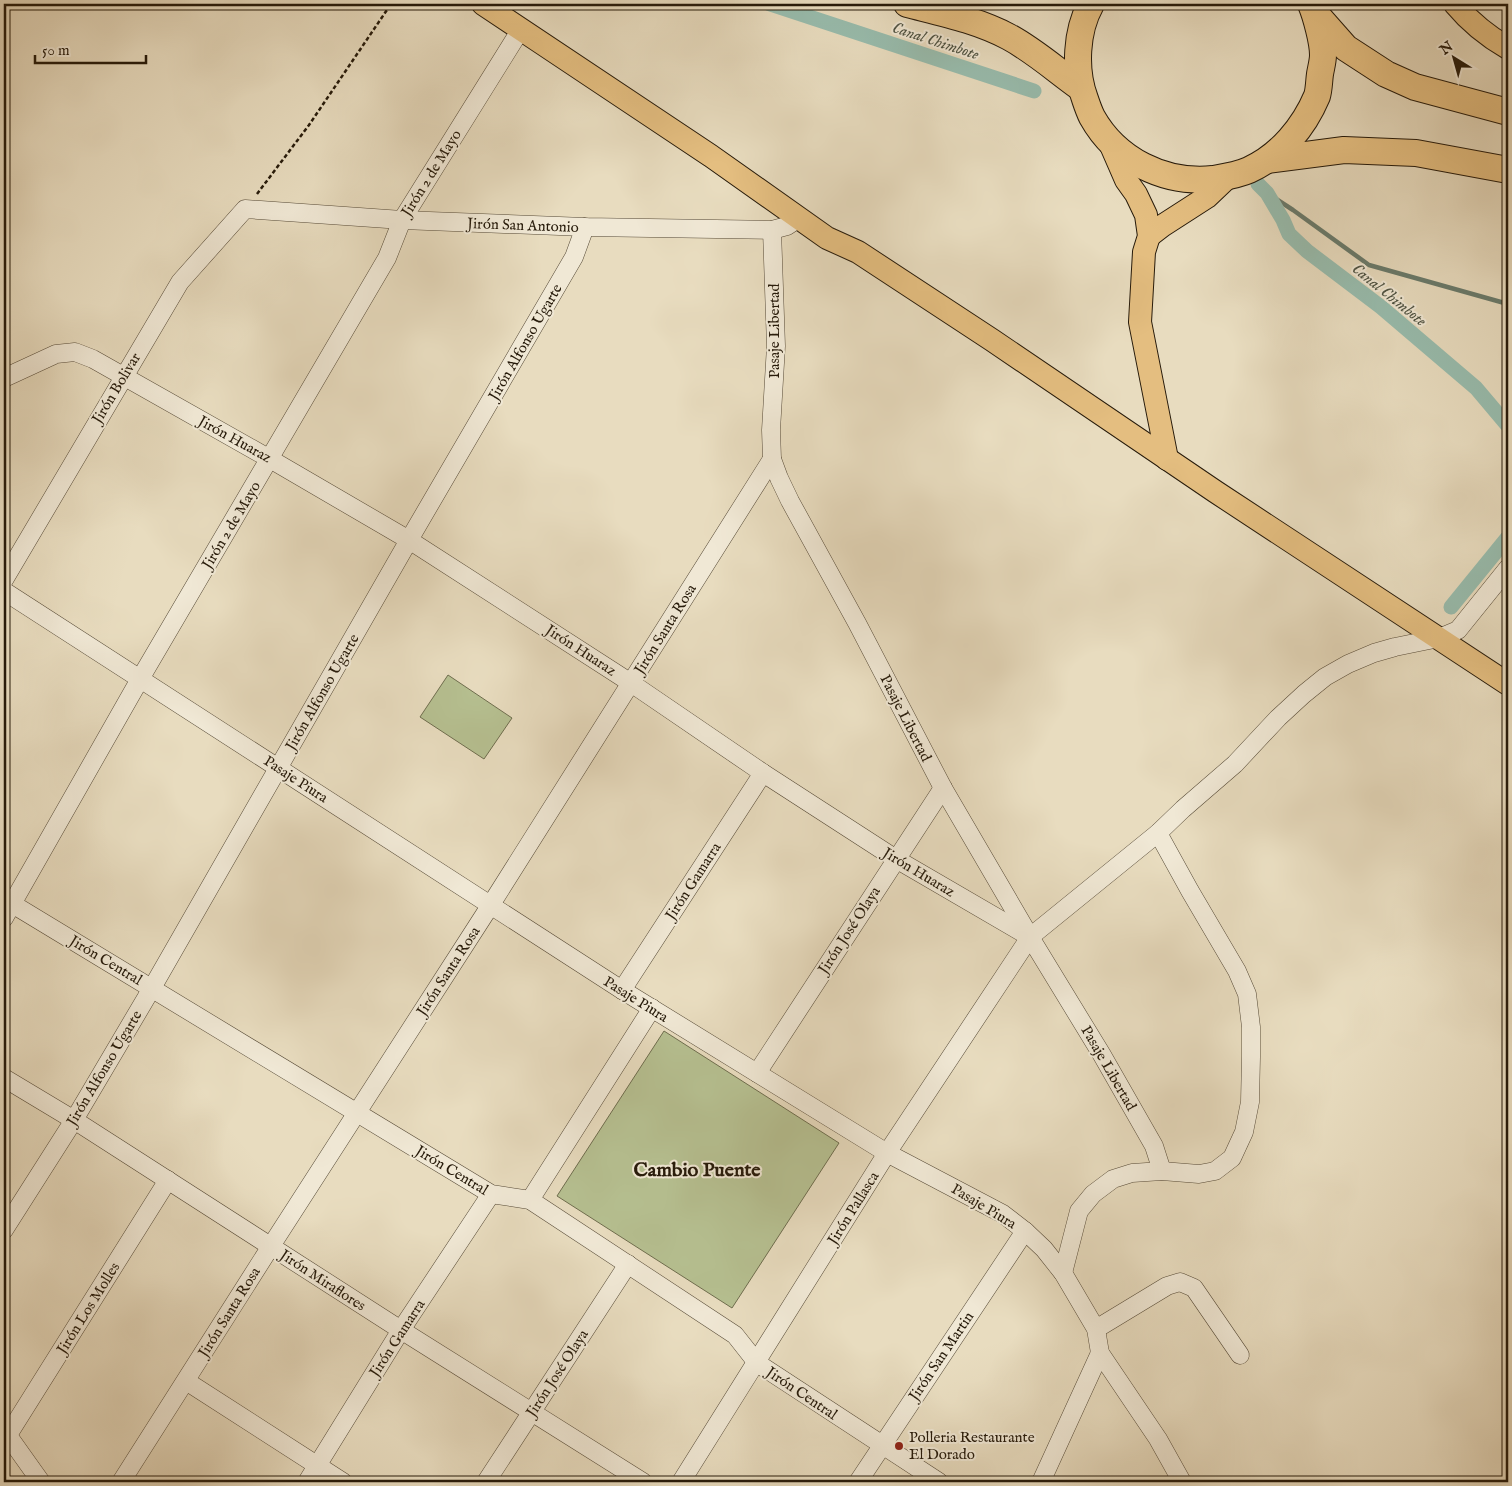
<svg xmlns="http://www.w3.org/2000/svg" width="1512" height="1486" viewBox="0 0 1512 1486" font-family="'IM FELL English',serif">
<rect width="100%" height="100%" fill="#e8dcbf"/>
<filter id="stains"><feTurbulence type="fractalNoise" baseFrequency=".004" numOctaves="4"/><feColorMatrix values="0 0 0 0 .2 0 0 0 0 .09 0 0 0 0 .02 0 0 0 .5 -.17"/></filter>
<radialGradient id="worn" r=".72"><stop offset=".6" stop-color="#630" stop-opacity="0"/><stop offset="1" stop-color="#630" stop-opacity=".3"/></radialGradient>
<!-- green -->
<g fill="#b6c091" stroke="#6e6d4e">
<path d="M448 675 512 718 484 759 420 717Z"/>
<path d="M664 1031 839 1143 732 1308 557 1196Z"/>
</g>
<g fill="none" stroke-linecap="round" stroke-linejoin="round">
<!-- stream -->
<path stroke="#6a7b6c" stroke-width="4.5" d="M1267 193 1293 210 1369 265 1508 304"/>
<!-- canal -->
<g stroke="#98bcad" stroke-width="15">
<path d="M770 4 1034 91"/>
<path d="M1258 184 1267 193 1283 220 1289 234 1307 251 1381 307 1476 388 1508 426"/>
<path d="M1451 607 1508 537"/>
</g>
<!-- minor casing -->
<g stroke="#564a37" stroke-width="19">
<g id="minor">
<path d="M772 230 776 346 771 430 772 459 779 478 790 501 857 623 943 788 1030 937 1102 1055 1154 1146 1162 1171"/>
<path d="M4 378 56 354 75 352 93 359 270 459 409 540 631 683 763 773 896 859 1030 937"/>
<path d="M4 580 180 282 245 209 402 220 585 227 772 230 787 226 799 218"/>
<path d="M4 591 622 990 887 1153 1003 1214 1025 1231 1044 1249 1063 1273 1096 1329 1100 1353 1158 1439 1182 1482"/>
<path d="M4 899 491 1194 530 1200 735 1335 757 1363 939 1482"/>
<path d="M4 918 140 679 387 258 402 220 521 29"/>
<path d="M622 990 763 773"/>
<path d="M757 1073 943 788"/>
<path d="M4 1078 74 1120 401 1330 643 1482"/>
<path d="M530 1200 652 1008"/>
<path d="M4 1230 74 1120 152 988 409 540 574 257 585 227"/>
<path d="M1063 1273 1079 1211 1093 1194 1113 1179 1132 1173 1162 1171 1199 1174 1215 1171 1232 1158 1244 1132 1250 1102 1251 1057V1027L1247 994 1237 971 1190 891 1158 833"/>
<path d="M1096 1329 1167 1286 1180 1282 1194 1288 1240 1355"/>
<path d="M186 1381 343 1482"/>
<path d="M4 1430 41 1482"/>
<path d="M8 1435 168 1180"/>
<path d="M121 1482 271 1246 490 906 772 459"/>
<path d="M307 1482 401 1330 491 1194"/>
<path d="M486 1482 628 1264"/>
<path d="M681 1482 887 1153 1030 937 1158 833 1183 809 1235 764 1278 718 1304 694 1325 677 1348 664 1374 653 1395 647 1439 638 1458 630 1508 568"/>
<path d="M858 1482 1025 1231"/>
<path d="M1041 1482 1100 1353"/>
</g>
</g>
<!-- major casing -->
<g stroke="#261a0a" stroke-width="24">
<g id="major">
<path d="M483 4 711 156 827 238 858 252 992 340 1216 492 1508 684"/>
<path d="M1455 4C1470 22 1487 36 1508 48"/>
<path d="M1109 141 1126 180 1136 194 1146 215 1149 236 1144 252 1140 322 1167 459"/>
<path d="M1149 236 1162 226 1207 197 1228 177"/>
</g>
</g>
<!-- highway casing -->
<g stroke="#261a0a" stroke-width="28">
<g id="highway">
<path d="M907 4C942 13 977 20 1009 37 1035 51 1057 71 1081 88"/>
<path d="M1091 4C1076 31 1074 70 1085 99 1087 105 1089 111 1092 117 1116 160 1164 184 1213 179 1225 177 1238 175 1249 170 1280 156 1304 127 1317 96 1319 90 1319 81 1320 74 1321 68 1323 61 1323 55 1323 42 1316 16 1311 4"/>
<path d="M1316 14 1346 48 1386 74 1415 87 1508 112"/>
<path d="M1268 160 1344 150 1416 153 1508 170"/>
</g>
</g>
<!-- path -->
<path stroke="#261a0a" stroke-width="2.5" stroke-dasharray="4 2.5" stroke-linecap="butt" d="M257 194 309 125 391 4"/>
<!-- minor -->
<use href="#minor" stroke="#f0e8d5" stroke-width="18"/>
<!-- major -->
<use href="#major" stroke="#e4be80" stroke-width="22"/>
<!-- highway -->
<use href="#highway" stroke="#e4be80" stroke-width="26"/>
</g>
<!-- markers -->
<circle fill="#8f2418" stroke="#f0e8d5" stroke-width="2" cx="899" cy="1446" r="5"/>
<g text-anchor="middle" stroke-width="4" stroke-linejoin="round" paint-order="stroke">
<!-- street labels -->
<g font-size="15" fill="#261a0a" stroke="#f0e8d5">
<text transform="translate(431 173) rotate(-58)" y="5">Jirón 2 de Mayo</text>
<text transform="translate(523 225) rotate(2)" y="5">Jirón San Antonio</text>
<text transform="translate(774 331) rotate(-90)" y="5">Pasaje Libertad</text>
<text transform="translate(525 342) rotate(-60)" y="5">Jirón Alfonso Ugarte</text>
<text transform="translate(116 388) rotate(-59)" y="5">Jirón Bolivar</text>
<text transform="translate(235 439) rotate(29)" y="5">Jirón Huaraz</text>
<text transform="translate(231 525) rotate(-59)" y="5">Jirón 2 de Mayo</text>
<text transform="translate(665 629) rotate(-58)" y="5">Jirón Santa Rosa</text>
<text transform="translate(581 650) rotate(33)" y="5">Jirón Huaraz</text>
<text transform="translate(322 692) rotate(-60)" y="5">Jirón Alfonso Ugarte</text>
<text transform="translate(906 718) rotate(63)" y="5">Pasaje Libertad</text>
<text transform="translate(296 779) rotate(33)" y="5">Pasaje Piura</text>
<text transform="translate(919 872) rotate(31)" y="5">Jirón Huaraz</text>
<text transform="translate(693 881) rotate(-57)" y="5">Jirón Gamarra</text>
<text transform="translate(849 930) rotate(-57)" y="5">Jirón José Olaya</text>
<text transform="translate(106 960) rotate(31)" y="5">Jirón Central</text>
<text transform="translate(448 971) rotate(-57)" y="5">Jirón Santa Rosa</text>
<text transform="translate(636 999) rotate(32)" y="5">Pasaje Piura</text>
<text transform="translate(104 1068) rotate(-59)" y="5">Jirón Alfonso Ugarte</text>
<text transform="translate(1109 1068) rotate(60)" y="5">Pasaje Libertad</text>
<text transform="translate(452 1170) rotate(31)" y="5">Jirón Central</text>
<text transform="translate(984 1206) rotate(31)" y="5">Pasaje Piura</text>
<text transform="translate(853 1208) rotate(-58)" y="5">Jirón Pallasca</text>
<text transform="translate(323 1280) rotate(33)" y="5">Jirón Miraflores</text>
<text transform="translate(88 1308) rotate(-58)" y="5">Jirón Los Molles</text>
<text transform="translate(229 1312) rotate(-58)" y="5">Jirón Santa Rosa</text>
<text transform="translate(397 1338) rotate(-57)" y="5">Jirón Gamarra</text>
<text transform="translate(941 1356) rotate(-56)" y="5">Jirón San Martin</text>
<text transform="translate(557 1373) rotate(-57)" y="5">Jirón José Olaya</text>
<text transform="translate(802 1393) rotate(34)" y="5">Jirón Central</text>
</g>
<!-- poi labels -->
<g font-size="15" fill="#261a0a" stroke="#f0e8d5" text-anchor="start">
<text x="909" y="1442">Polleria Restaurante<tspan x="909" dy="17">El Dorado</tspan></text>
</g>
<!-- water labels -->
<g font-size="16" font-style="italic" fill="#4e5343" stroke="#f0e8d5">
<text transform="translate(936 40) rotate(18)" y="6">Canal Chimbote</text>
<text transform="translate(1390 294) rotate(39)" y="6">Canal Chimbote</text>
</g>
<!-- district labels -->
<g font-size="20" font-weight="bold" fill="#261a0a" stroke="#f0e8d5">
<text x="697" y="1176">Cambio Puente</text>
</g>
</g>
<!-- margin -->
<rect width="1512" height="1486" fill="none" stroke="#e8dcbf" stroke-width="20"/>
<rect x="5" y="5" width="1502" height="1476" fill="none" stroke="#261a0a" stroke-width="2.5"/>
<rect x="10" y="10" width="1492" height="1466" fill="none" stroke="#261a0a"/>
<!-- north arrow -->
<g transform="translate(1454 58) rotate(323)" stroke="#f0e8d5" stroke-width="4" paint-order="stroke">
<path d="M0-4L9 19L0 12L-9 19Z" fill="#261a0a"/>
<text y="-8" font-size="14" font-weight="bold" text-anchor="middle" fill="#261a0a">N</text>
</g>
<!-- scale -->
<path d="M35 55v8h111v-8" fill="none" stroke="#261a0a" stroke-width="2.5"/>
<text x="42" y="55" font-size="15" fill="#261a0a" stroke="#f0e8d5" stroke-width="4" paint-order="stroke">50 m</text>
<rect width="100%" height="100%" filter="url(#stains)"/>
<rect width="100%" height="100%" fill="url(#worn)"/>
</svg>
